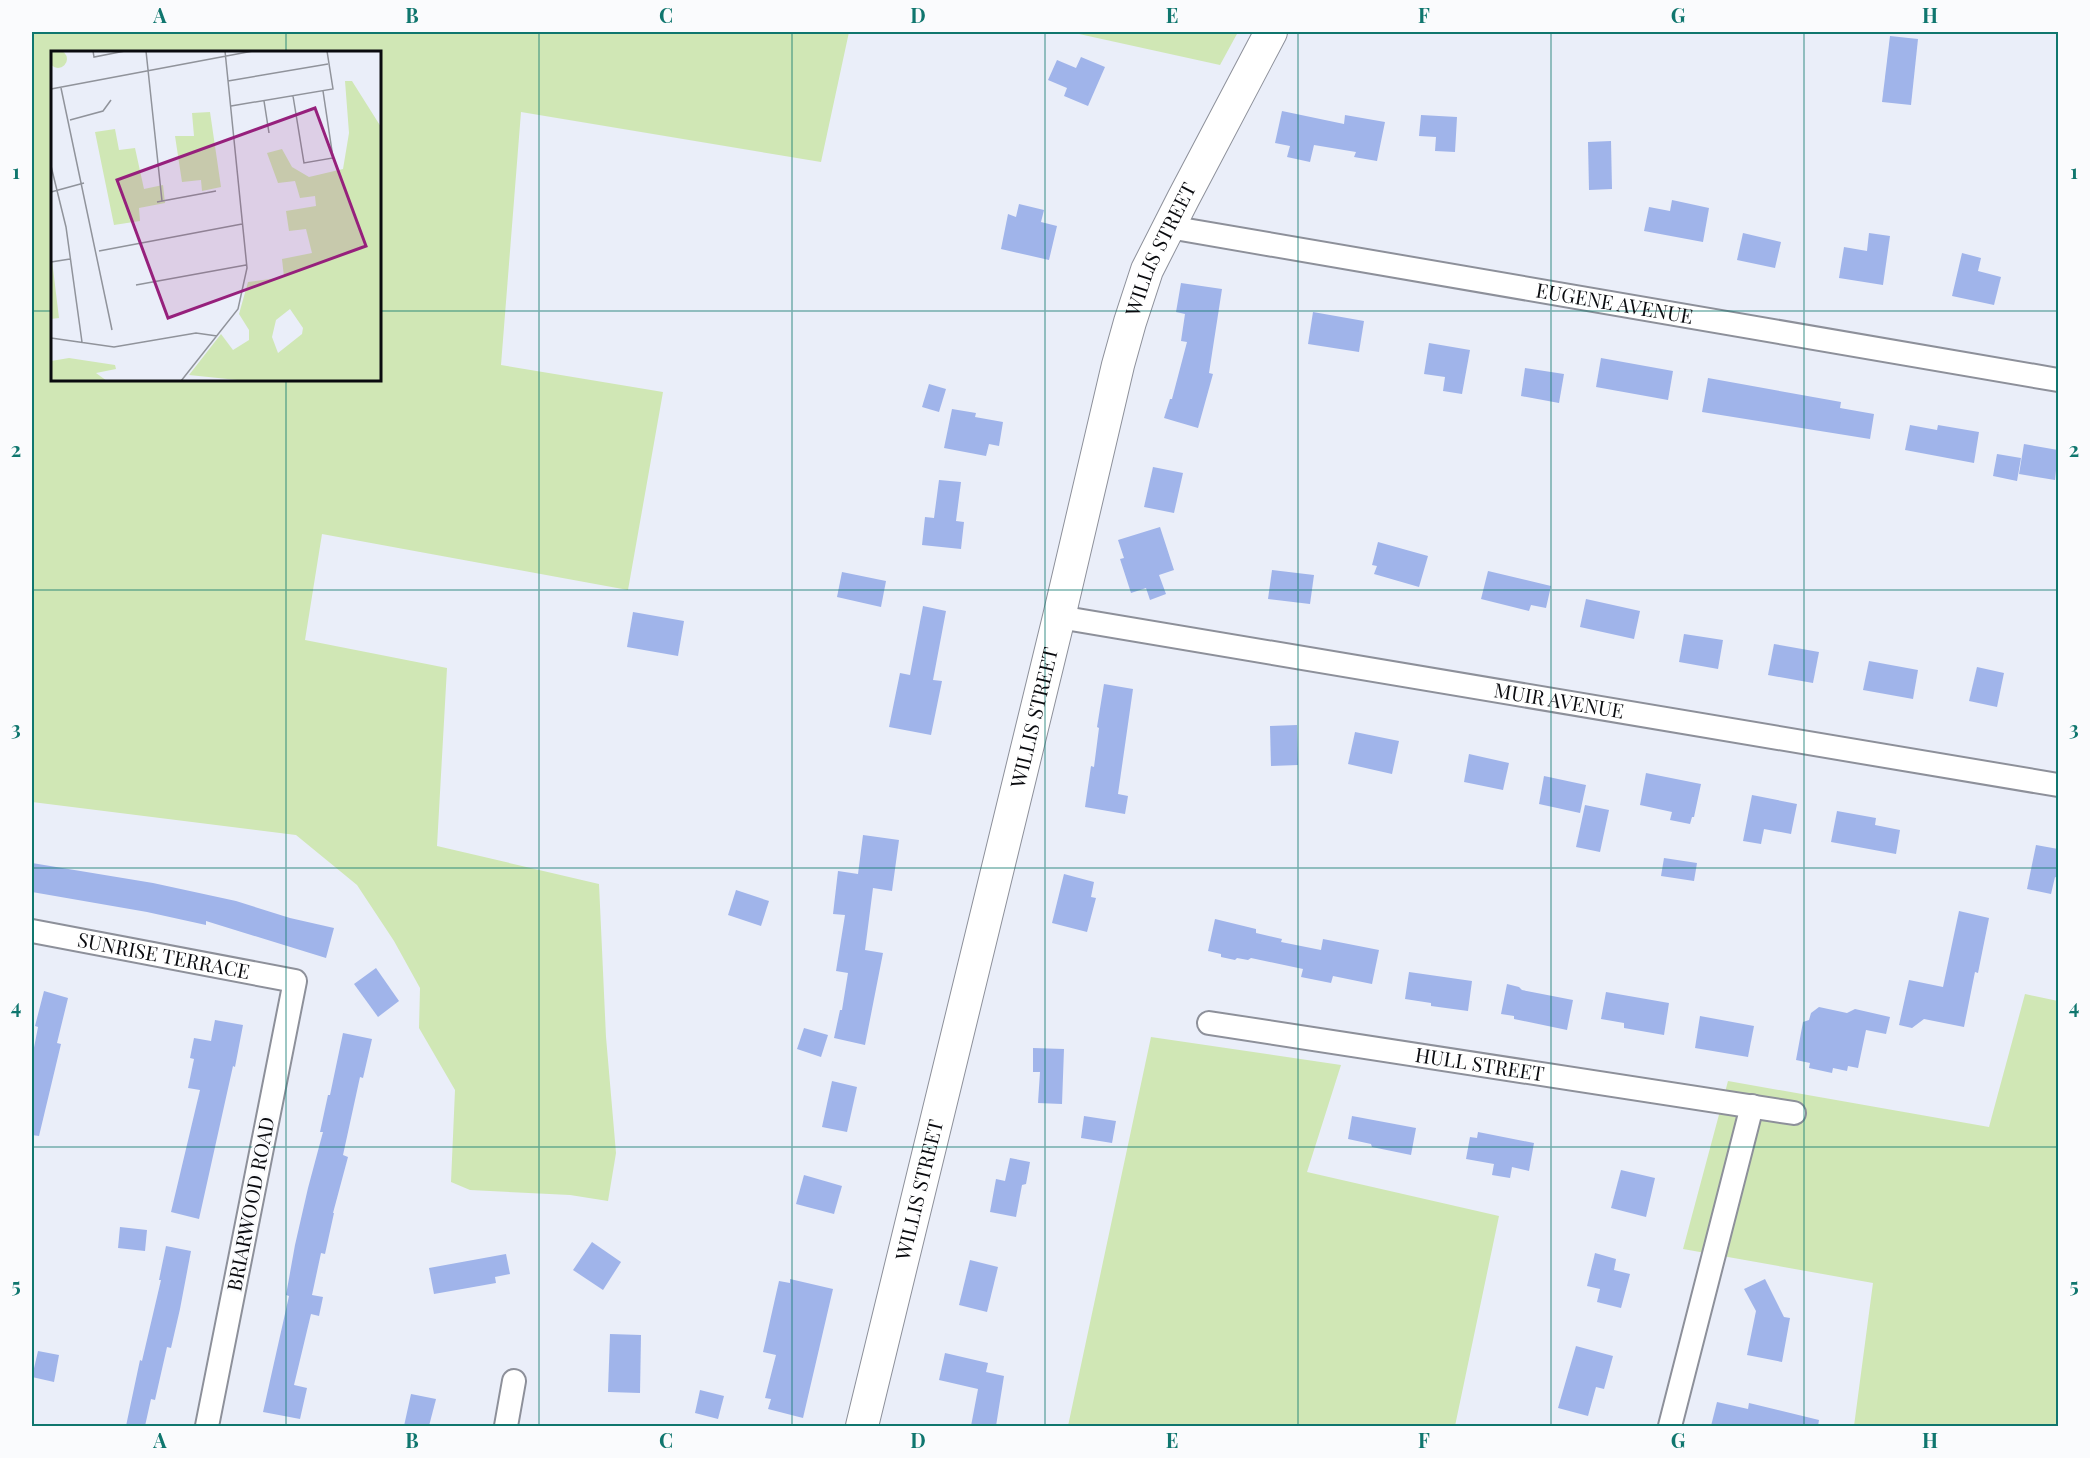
<svg xmlns="http://www.w3.org/2000/svg" width="2090" height="1458" viewBox="0 0 2090 1458" font-family="'Playfair Display',serif">
<rect width="100%" height="100%" fill="#eaeef9"/>
<!-- green -->
<g fill="#d0e7b5" fill-rule="evenodd">
<path d="M32 32H849L821 162 521 112 501 365 663 392 628 590 322 534 305 640 447 668 437 846 599 884 606 1037 616 1153 608 1201 570 1195 470 1190 451 1182 455 1090 419 1028 420 988 394 941 357 885 296 835 32 802ZM52 52H380V380H52Z"/>
<path d="M1070 32H1238L1220 65Z"/>
<path d="M2025 994 2058 1001V1426H1854L1873 1283 1683 1249 1728 1081 1989 1127Z"/>
<path d="M1151 1037 1341 1065 1307 1172 1499 1216 1455 1426H1068Z"/>
</g>
<!-- building -->
<g fill="#a0b4ea">
<path d="M1890 36 1918 39 1911 105 1882 102Z"/>
<path d="M1081 57 1105 67 1088 106 1064 96 1067 88 1048 80 1057 60 1076 68Z"/>
<path d="M1282 111 1344 124 1345 115 1385 122 1377 161 1354 157 1356 152 1314 145 1310 162 1287 157 1290 146 1275 143Z"/>
<path d="M1421 115 1457 117 1455 152 1435 151 1436 137 1419 136Z"/>
<path d="M1611 141 1612 189 1589 190 1588 142Z"/>
<path d="M1672 200 1709 208 1703 242 1644 231 1649 207 1670 211Z"/>
<path d="M1019 204 1044 210 1041 222 1057 226 1049 260 1001 249 1008 214 1016 217Z"/>
<path d="M1743 233 1781 242 1775 268 1737 260Z"/>
<path d="M1869 233 1890 236 1883 285 1839 278 1844 247 1867 251Z"/>
<path d="M1962 253 1981 258 1978 271 2001 277 1994 305 1952 296Z"/>
<path d="M1181 283 1222 289 1209 373 1213 374 1198 428 1164 418 1170 399H1172L1187 342 1181 341 1185 314 1176 312Z"/>
<path d="M1313 312 1364 321 1359 352 1308 344Z"/>
<path d="M1429 343 1470 350 1462 394 1443 391 1445 377 1424 374Z"/>
<path d="M1601 358 1673 371 1668 400 1596 387Z"/>
<path d="M1525 368 1564 374 1559 403 1521 396Z"/>
<path d="M1708 378 1841 402 1840 408 1874 414 1870 439 1702 412Z"/>
<path d="M929 384 946 389 939 412 922 407Z"/>
<path d="M952 409 976 413 975 417 1003 422 999 446 989 444 986 456 944 448Z"/>
<path d="M1910 425 1937 430 1938 425 1979 432 1974 463 1905 450Z"/>
<path d="M2024 444 2058 450 2055 480 2019 474Z"/>
<path d="M1997 454 2021 458 2017 481 1993 476Z"/>
<path d="M1153 467 1183 473 1174 513 1144 507Z"/>
<path d="M939 480 961 482 956 521 964 522 961 549 922 545 925 517 934 518Z"/>
<path d="M1160 527 1174 570 1159 575 1166 594 1150 600 1146 588 1131 593 1120 559 1124 558 1118 540Z"/>
<path d="M1378 542 1428 556 1419 587 1374 574 1377 566 1372 565Z"/>
<path d="M1272 570 1314 575 1310 604 1268 599Z"/>
<path d="M1488 571 1551 586 1546 608 1531 605 1529 611 1481 599Z"/>
<path d="M842 572 886 581 881 607 837 597Z"/>
<path d="M1586 599 1640 611 1634 639 1580 627Z"/>
<path d="M923 606 946 611 933 680 942 681 931 735 889 727 900 673 910 675Z"/>
<path d="M633 612 684 621 678 656 627 647Z"/>
<path d="M1684 634 1723 640 1718 669 1679 662Z"/>
<path d="M1774 644 1819 652 1813 683 1768 675Z"/>
<path d="M1869 661 1918 670 1913 699 1863 690Z"/>
<path d="M1977 667 2004 673 1997 707 1969 701Z"/>
<path d="M1104 684 1133 689 1118 794 1128 796 1125 814 1085 807 1091 766 1094 767 1099 728 1097 727Z"/>
<path d="M1297 725 1298 765 1271 766 1270 726Z"/>
<path d="M1355 732 1399 741 1392 774 1348 764Z"/>
<path d="M1469 754 1509 763 1503 790 1464 782Z"/>
<path d="M1646 773 1701 784 1694 817H1692L1690 824 1670 820 1672 812 1640 805Z"/>
<path d="M1544 776 1586 785 1580 813 1539 804Z"/>
<path d="M1752 795 1797 804 1791 834 1764 829 1761 844 1743 841Z"/>
<path d="M1585 805 1609 810 1600 852 1576 847Z"/>
<path d="M1837 811 1876 818 1875 825 1900 830 1896 854 1831 842Z"/>
<path d="M863 835 899 840 892 891 873 888 865 950 883 953 865 1045 834 1038 840 1010H842L848 973 836 971 845 915 833 914 838 871 858 874Z"/>
<path d="M2036 845 2058 849V878L2055 877 2051 894 2027 889Z"/>
<path d="M1664 858 1697 863 1694 881 1661 876Z"/>
<path d="M32 863 153 883 236 901 290 918 334 928 326 958 206 921V925L147 912 32 892Z"/>
<path d="M1064 874 1094 882 1091 897 1096 898 1087 932 1052 923Z"/>
<path d="M736 890 769 901 761 926 728 915Z"/>
<path d="M1959 911 1989 918 1978 973 1975 972 1964 1027 1924 1019 1912 1028 1899 1025 1909 980 1943 987Z"/>
<path d="M1215 919 1256 929V933L1282 939 1281 942 1321 950 1323 939 1379 950 1372 984 1333 976 1331 983 1301 977 1303 969 1251 958 1248 960 1237 958 1235 960 1221 957V954L1208 951Z"/>
<path d="M376 968 399 1001 378 1017 354 984Z"/>
<path d="M1409 972 1472 981 1468 1011 1431 1006V1003L1405 999Z"/>
<path d="M1507 984 1519 987 1522 990 1573 1000 1567 1030 1514 1019V1016L1501 1014Z"/>
<path d="M44 991 68 998 57 1043 61 1044 39 1136 32 1135V1058L38 1027 35 1026Z"/>
<path d="M1606 992 1669 1003 1664 1035 1624 1028V1023L1601 1019Z"/>
<path d="M1819 1007 1847 1013 1855 1009 1890 1017 1886 1034 1866 1030 1858 1068 1848 1066 1847 1071 1833 1068 1832 1073 1809 1068 1810 1063 1796 1060 1803 1022 1809 1020 1811 1013Z"/>
<path d="M1700 1016 1754 1026 1748 1057 1695 1048Z"/>
<path d="M215 1020 243 1025 235 1067 233 1066 199 1219 171 1212 200 1090 188 1088 194 1059 190 1058 194 1038 211 1041Z"/>
<path d="M804 1028 828 1035 821 1057 797 1049Z"/>
<path d="M343 1033 372 1039 363 1078 360 1077 343 1155 348 1157 333 1213H334L325 1254 321 1253 312 1295 323 1297 319 1316 311 1314 294 1385 307 1388 300 1419 263 1412 289 1296 286 1295 295 1245 308 1188 323 1132H320L328 1095H330Z"/>
<path d="M1033 1048 1064 1049 1062 1104 1038 1103 1040 1072H1033Z"/>
<path d="M832 1081 857 1087 847 1132 822 1127Z"/>
<path d="M1084 1116 1116 1121 1112 1143 1081 1138Z"/>
<path d="M1352 1116 1416 1128 1411 1155 1372 1147 1371 1144 1348 1139Z"/>
<path d="M1478 1132 1534 1143 1529 1171 1512 1167 1510 1178 1492 1175 1494 1164 1466 1159 1470 1137 1477 1138Z"/>
<path d="M1010 1158 1030 1162 1026 1184 1022 1185 1016 1217 990 1212 996 1179 1005 1181Z"/>
<path d="M1621 1170 1655 1178 1646 1217 1611 1208Z"/>
<path d="M804 1175 842 1186 834 1214 796 1204Z"/>
<path d="M120 1227 147 1230 145 1251 118 1248Z"/>
<path d="M592 1242 621 1262 603 1290 573 1270Z"/>
<path d="M166 1246 191 1251 180 1309 171 1348 167 1347 155 1400 151 1399 145 1426H126L140 1360 142 1361 161 1280H159Z"/>
<path d="M1595 1253 1616 1259 1614 1270 1630 1274 1621 1308 1597 1302 1600 1289 1587 1286Z"/>
<path d="M506 1254 510 1274 495 1277 496 1283 434 1294 429 1268Z"/>
<path d="M970 1260 998 1267 987 1312 959 1305Z"/>
<path d="M790 1279 833 1289 803 1418 768 1409 771 1399 765 1398 776 1355 763 1352 779 1281 790 1283Z"/>
<path d="M1765 1279 1784 1317 1790 1318 1782 1362 1747 1355 1756 1311 1744 1289Z"/>
<path d="M610 1334 641 1335 640 1393 608 1392Z"/>
<path d="M1576 1346 1613 1356 1604 1389 1596 1387 1588 1416 1558 1408Z"/>
<path d="M38 1351 59 1355 54 1382 32 1377Z"/>
<path d="M945 1353 988 1363 986 1372 1004 1376 996 1426H971L978 1389 939 1380Z"/>
<path d="M700 1390 724 1396 718 1419 695 1413Z"/>
<path d="M411 1394 436 1399 429 1426H404Z"/>
<path d="M1717 1402 1748 1409 1749 1403 1819 1420 1818 1426H1711Z"/>
</g>
<g fill="none" stroke-linecap="round" stroke-linejoin="round">
<!-- street casing -->
<g stroke="#8d909a" stroke-width="26">
<g id="street">
<path id="s1" d="M1169 227 2058 380"/>
<path id="s2" d="M1059 617 2058 785"/>
<path id="s3" d="M32 931 295 981 207 1426"/>
<path id="s4" d="M1209 1023 1794 1113"/>
<path d="M506 1426 514 1381"/>
<path d="M1670 1426 1752 1106"/>
</g>
</g>
<!-- secondary casing -->
<g stroke="#8d909a" stroke-width="34">
<g id="secondary">
<path id="s5" d="M862 1426 1059 617 1118 365 1130 322 1147 270 1183 199 1271 32"/>
</g>
</g>
<!-- street -->
<use href="#street" stroke="#fff" stroke-width="22"/>
<!-- secondary -->
<use href="#secondary" stroke="#fff" stroke-width="32"/>
</g>
<!-- grid -->
<path fill="none" stroke="#0f766e" stroke-width="1.5" stroke-opacity="0.55" d="M286 32V52M539 32V1426M792 32V1426M1045 32V1426M1298 32V1426M1551 32V1426M1804 32V1426M32 311H52M380 311H2058M286 380V1426M32 590H2058M32 868H2058M32 1147H2058"/>
<g text-anchor="middle" stroke-width="5" stroke-linejoin="round" paint-order="stroke">
<!-- street labels -->
<g font-size="20" fill="#0a0b0f" stroke="#fafbfd">
<text dy="7" stroke="none"><textPath href="#s5" startOffset="1215">WILLIS STREET</textPath></text>
<text dy="7" stroke="none"><textPath href="#s1" startOffset="452">EUGENE AVENUE</textPath></text>
<text dy="7" stroke="none"><textPath href="#s2" startOffset="507">MUIR AVENUE</textPath></text>
<text dy="7" stroke="none"><textPath href="#s5" startOffset="729">WILLIS STREET</textPath></text>
<text dy="7" stroke="none"><textPath href="#s3" startOffset="134">SUNRISE TERRACE</textPath></text>
<text dy="7" stroke="none"><textPath href="#s4" startOffset="274">HULL STREET</textPath></text>
<text dy="7" stroke="none"><textPath href="#s5" startOffset="243">WILLIS STREET</textPath></text>
<text transform="translate(251 1204) rotate(-79)" y="7">BRIARWOOD ROAD</text>
</g>
</g>
<!-- overview -->
<g transform="translate(51 51)">
<rect width="330" height="330" fill="#eaeef9"/>
<path d="M-2 8a9 9 0 1 1 18 0a9 9 0 1 1-18 0ZM294 30H301L330 76V330H196L138 324 170 283 182 299 198 289V279L188 263 197 231 233 226 231 208 261 202 255 178 238 180 235 160 265 155 264 145 249 147 244 130 227 132 216 102 231 98 241 116 258 126 292 118 298 82ZM239 258 252 277 251 283 227 302 221 286 225 269ZM159 61 170 136 151 140 150 129 131 131 124 85H143L141 62ZM64 78 68 99 84 97 93 138 112 134 114 152 88 157 89 170 63 174 44 81ZM0 201 8 267 0 268ZM18 307 64 314 65 318 45 322 56 330H0V310Z" fill="#d0e7b5" fill-rule="evenodd"/>
<path fill="none" stroke="#90939b" stroke-width="1.5" d="M42 0 43 6 74 0M95 0 111 150M177 30 277 13M10 37 61 279M0 38 202 0M242 45 253 112 282 107 272 40M213 50 218 82M180 55 282 38 276 0M19 69 52 60 60 49M0 115 15 176 31 291M0 141 33 132M106 151 165 140M48 200 191 173M0 211 19 208M85 234 195 214M0 287 63 296 145 282 166 285M130 330 187 258 196 217 174 0"/>
<path fill="#96207c" fill-opacity="0.15" stroke="#96207c" stroke-width="3" d="M264 57 315 195 117 267 66 129Z"/>
<rect width="330" height="330" fill="none" stroke="#0a0b0f" stroke-width="3"/>
</g>
<!-- border -->
<rect width="2090" height="1458" fill="none" stroke="#fafbfd" stroke-width="66"/>
<rect x="33" y="33" width="2024" height="1392" fill="none" stroke="#0f766e" stroke-width="2"/>
<g font-size="20" text-anchor="middle" font-weight="bold" fill="#0f766e">
<text x="160" y="23">A</text>
<text x="412" y="23">B</text>
<text x="666" y="23">C</text>
<text x="918" y="23">D</text>
<text x="1172" y="23">E</text>
<text x="1424" y="23">F</text>
<text x="1678" y="23">G</text>
<text x="1930" y="23">H</text>
<text x="16" y="179">1</text>
<text x="2074" y="179">1</text>
<text x="16" y="457">2</text>
<text x="2074" y="457">2</text>
<text x="16" y="736">3</text>
<text x="2074" y="736">3</text>
<text x="16" y="1014">4</text>
<text x="2074" y="1014">4</text>
<text x="16" y="1293">5</text>
<text x="2074" y="1293">5</text>
<text x="160" y="1448">A</text>
<text x="412" y="1448">B</text>
<text x="666" y="1448">C</text>
<text x="918" y="1448">D</text>
<text x="1172" y="1448">E</text>
<text x="1424" y="1448">F</text>
<text x="1678" y="1448">G</text>
<text x="1930" y="1448">H</text>
</g>
</svg>
